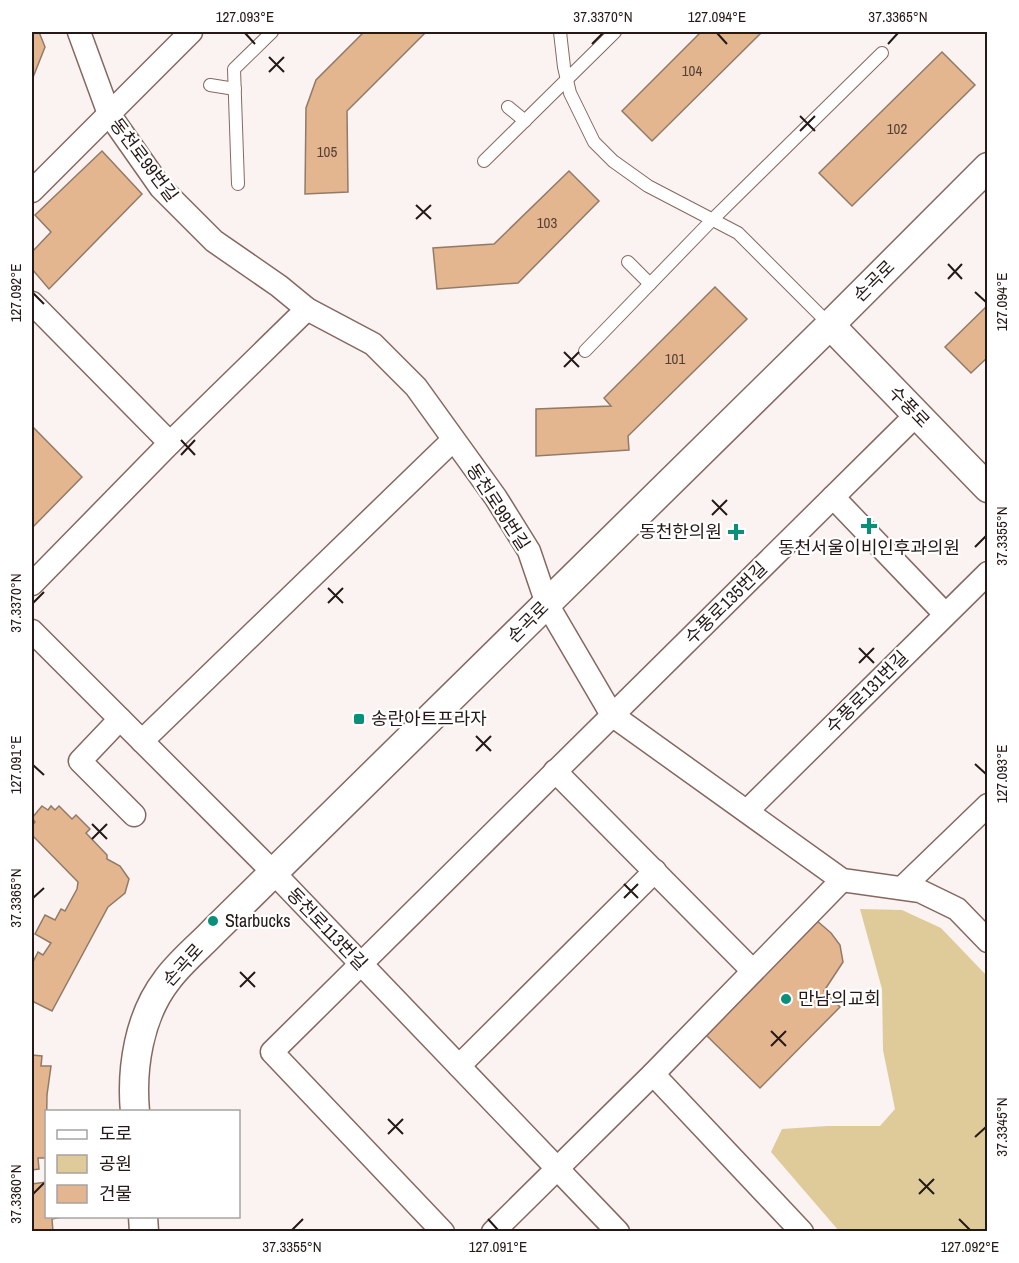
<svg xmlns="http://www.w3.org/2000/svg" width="1019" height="1263" viewBox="0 0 1019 1263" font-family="'Archivo Narrow','Noto Sans KR',sans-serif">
<rect width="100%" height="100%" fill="#faf3f1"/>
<!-- green -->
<path fill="#dfcb99" d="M860 909 902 910 941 928 987 976V1231H839L771 1152 782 1129 827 1126H880L895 1109 883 1050 882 989Z"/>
<!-- building -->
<g fill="#e4b690" stroke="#927a67" stroke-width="1.5">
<path d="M32 32H39L45 47 32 80Z"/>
<path d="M364 32H426L347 111 348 192 305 194 306 108 316 80Z"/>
<path d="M701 32H762L652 141 622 111Z"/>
<path d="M942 52 975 85 852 206 819 173Z"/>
<path d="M102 151 142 194 49 289 32 269V252L51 232 35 215Z"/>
<path d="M569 171 599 201 518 283 437 289 433 248 494 244Z"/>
<path d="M715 287 747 319 628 436 629 450 536 456V409L611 406 604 398Z"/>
<path d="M988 305V357L971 373 945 347Z"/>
<path d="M32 426 82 477 32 528Z"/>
<path d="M42 806 48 810 51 806 55 810 59 806 72 819 76 815 90 829 86 833 107 855V859L120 866 129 879 125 893 108 907 52 1011 32 1001 33 974 32 973V964L38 952 43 955 51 943 35 934 45 915 55 920 61 909 65 911 77 889 78 882 32 835V826L35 822 32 818Z"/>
<path d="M816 920 831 933 840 945 843 962 824 991 840 1007 760 1088 705 1034Z"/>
<path d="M32 1055 42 1056 41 1066H51L47 1095 46 1158H38L39 1169 32 1170Z"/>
<path d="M46 1182V1216H66L52 1219 53 1232H32V1184Z"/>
</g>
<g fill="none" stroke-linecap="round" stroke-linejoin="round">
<!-- service casing -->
<g stroke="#866862" stroke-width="14">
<g id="service">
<path d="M560 32 564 67 570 93 594 142 613 161 648 186 738 233 830 325"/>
<path d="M210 85 235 89"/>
<path d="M508 107 525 121"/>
<path d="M484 161 615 32"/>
<path d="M238 184 234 69 272 32"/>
<path d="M628 262 650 284"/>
<path d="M585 351 712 220 882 53"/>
</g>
</g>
<!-- minor casing -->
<g stroke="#866862" stroke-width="25">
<g id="minor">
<path d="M79 32 109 114 161 188 214 241 279 286 307 309 373 344 416 387 496 498 529 551 547 604 612 715 842 880 920 891 957 909 988 941"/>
<path d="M32 191 191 32"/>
<path d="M32 303 170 443"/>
<path d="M833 497 945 614"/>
<path d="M32 584 170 443 307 309"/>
<path d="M32 631 273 872 618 1232"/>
<path d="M120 719 80 761 134 815"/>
<path d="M142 741 453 440"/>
<path d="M555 771 753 971"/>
<path d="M747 811 988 573"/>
<path d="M902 888 988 805"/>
<path d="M459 1066 655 871"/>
<path d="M653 1074 802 1232"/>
<path d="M443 1232 272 1052 916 415"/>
<path d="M493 1232 653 1074 842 880"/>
</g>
</g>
<!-- tertiary casing -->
<g stroke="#866862" stroke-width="31">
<g id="tertiary">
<path d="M830 325 988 488"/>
<path d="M135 1112C131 1068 139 1016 167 980 180 962 199 947 215 930L830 325 988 167"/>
<path d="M143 1216 144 1232"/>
</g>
</g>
<!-- service -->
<use href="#service" stroke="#fff" stroke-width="12"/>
<!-- minor -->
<use href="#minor" stroke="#fff" stroke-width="22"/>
<!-- tertiary -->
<use href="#tertiary" stroke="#fff" stroke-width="28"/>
</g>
<!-- ticks -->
<path fill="none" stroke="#251917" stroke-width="2" d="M245 33 255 44M717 33 727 44M592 44 603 33M888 44 898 33M269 57 284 72M269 72 284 57M800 116 815 131M800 131 815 116M416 205 431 219M416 219 431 205M948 264 962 279M948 279 962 264M975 292 986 302M33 293 44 304M564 352 579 367M564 367 579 352M181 440 195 455M181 455 195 440M712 500 727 515M712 515 727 500M975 547 986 536M328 588 343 603M33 603 44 592M328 603 343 588M859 648 874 663M859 663 874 648M476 736 491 751M476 751 491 736M975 764 986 774M33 765 44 775M92 824 107 839M92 839 107 824M624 884 638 898M33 898 44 888M624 898 638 884M240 972 255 987M240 987 255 972M771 1031 786 1046M771 1046 786 1031M388 1119 403 1134M388 1134 403 1119M975 1137 986 1127M919 1179 934 1194M33 1194 44 1183M919 1194 934 1179M488 1219 498 1230M959 1219 970 1230M292 1230 303 1219"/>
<!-- markers -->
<g fill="#089078" stroke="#fff" stroke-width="2">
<path d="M866 517h6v6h6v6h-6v6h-6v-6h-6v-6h6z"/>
<path d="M733 523h6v6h6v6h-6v6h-6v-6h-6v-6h6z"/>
<rect x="353" y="713" width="12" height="12" rx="3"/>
<circle cx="213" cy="921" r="6"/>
<circle cx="786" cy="999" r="6"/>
</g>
<g text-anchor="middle" stroke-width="4.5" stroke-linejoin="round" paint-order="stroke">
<!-- number labels -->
<g font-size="15" fill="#554035">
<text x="692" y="76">104</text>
<text x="897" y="134">102</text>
<text x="327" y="157">105</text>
<text x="547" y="228">103</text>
<text x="675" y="364">101</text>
</g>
<!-- street labels -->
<g font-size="18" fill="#251917" stroke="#fff">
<text transform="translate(144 160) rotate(53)" y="6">동천로99번길</text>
<text transform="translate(874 281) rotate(-45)" y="6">손곡로</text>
<text transform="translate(909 407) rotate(46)" y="6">수풍로</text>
<text transform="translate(498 507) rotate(57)" y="6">동천로99번길</text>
<text transform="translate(726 603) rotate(-45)" y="6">수풍로135번길</text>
<text transform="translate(528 622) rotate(-45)" y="6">손곡로</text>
<text transform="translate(867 692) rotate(-45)" y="6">수풍로131번길</text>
<text transform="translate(327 929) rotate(46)" y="6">동천로113번길</text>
<text transform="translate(183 965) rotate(-48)" y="6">손곡로</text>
</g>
<!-- poi labels -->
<g font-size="18" fill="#251917" stroke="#fff" text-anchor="start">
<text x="722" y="538" text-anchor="end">동천한의원</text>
<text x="869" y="554" text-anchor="middle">동천서울이비인후과의원</text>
<text x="371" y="725">송란아트프라자</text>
<text x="225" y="927">Starbucks</text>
<text x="798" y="1005">만남의교회</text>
</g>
</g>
<!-- border -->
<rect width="1019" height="1263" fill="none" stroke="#ffffff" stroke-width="66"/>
<!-- legend -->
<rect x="45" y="1110" width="195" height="108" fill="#ffffff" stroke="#a8a3a2" stroke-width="1.5"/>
<rect x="57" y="1130" width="30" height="9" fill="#ffffff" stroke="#a8a3a2" stroke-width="1.5"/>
<text x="99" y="1140" font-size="18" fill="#251917">도로</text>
<rect x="57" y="1155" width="30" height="18" fill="#dfcb99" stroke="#a8a3a2" stroke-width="1.5"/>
<text x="99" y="1170" font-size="18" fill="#251917">공원</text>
<rect x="57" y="1185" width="30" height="18" fill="#e4b690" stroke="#a8a3a2" stroke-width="1.5"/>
<text x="99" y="1200" font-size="18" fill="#251917">건물</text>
<rect x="33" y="33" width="953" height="1197" fill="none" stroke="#251917" stroke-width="2"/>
<g font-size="15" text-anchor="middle" fill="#251917">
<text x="245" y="22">127.093°E</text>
<text x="603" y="22">37.3370°N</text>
<text x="717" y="22">127.094°E</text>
<text x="898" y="22">37.3365°N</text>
<text transform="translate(16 293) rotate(-90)" y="5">127.092°E</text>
<text transform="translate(1002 302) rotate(-90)" y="5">127.094°E</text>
<text transform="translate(1002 536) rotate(-90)" y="5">37.3355°N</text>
<text transform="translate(16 603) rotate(-90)" y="5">37.3370°N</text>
<text transform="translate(16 765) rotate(-90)" y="5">127.091°E</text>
<text transform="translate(1002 774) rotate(-90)" y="5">127.093°E</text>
<text transform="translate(16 898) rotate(-90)" y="5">37.3365°N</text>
<text transform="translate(1002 1127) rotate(-90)" y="5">37.3345°N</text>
<text transform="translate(16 1194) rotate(-90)" y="5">37.3360°N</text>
<text x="292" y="1252">37.3355°N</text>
<text x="498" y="1252">127.091°E</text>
<text x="970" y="1252">127.092°E</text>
</g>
</svg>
